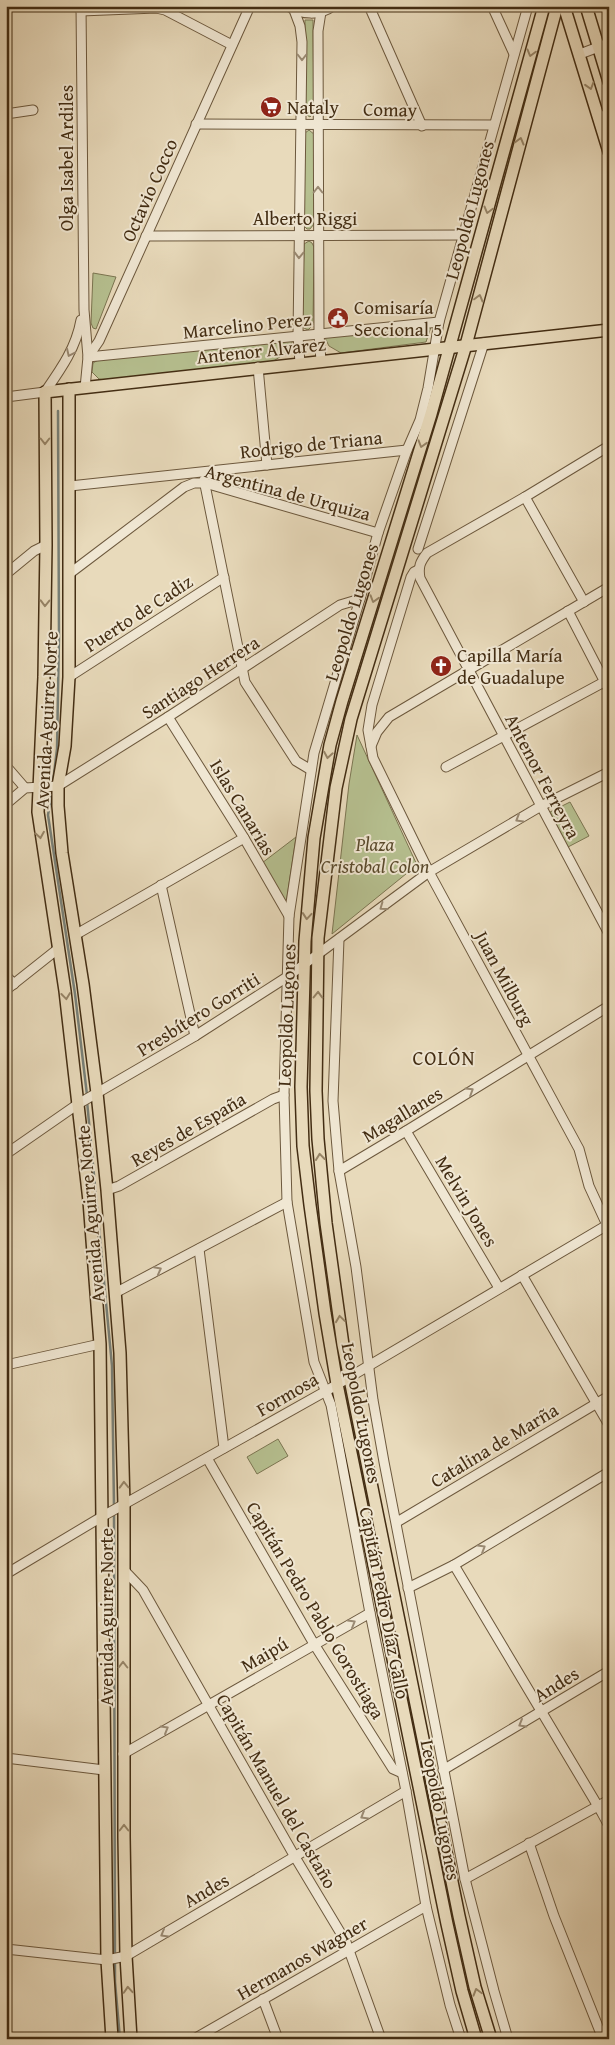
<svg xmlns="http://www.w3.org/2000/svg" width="615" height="2045" viewBox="0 0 615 2045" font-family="'Gentium Book Plus',serif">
<rect width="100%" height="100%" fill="#e8dabb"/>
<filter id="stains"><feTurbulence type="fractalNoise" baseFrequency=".004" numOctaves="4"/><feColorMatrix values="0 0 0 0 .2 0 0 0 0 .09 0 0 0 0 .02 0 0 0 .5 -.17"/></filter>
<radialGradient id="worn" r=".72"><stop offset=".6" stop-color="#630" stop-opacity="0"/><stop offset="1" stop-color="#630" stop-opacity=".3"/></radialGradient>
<!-- green -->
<g fill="#b6c090" stroke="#7c7652">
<path d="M305 20H313L314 112 310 117 305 114 304 111Z"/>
<path d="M309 130 315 135 314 224 310 229H307L303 225 305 133Z"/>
<path d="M309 241 312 243 314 247 313 325 308 330 304 328 302 324 304 244Z"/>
<path d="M93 273 116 277 96 329 93 328 91 323Z"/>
<path d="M432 324 426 342 341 353 329 346 324 336Z"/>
<path d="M294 339 286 353 272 362 105 380 99 379 92 372 93 363 100 359Z"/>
<path d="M357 735 417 865 332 934 349 784Z"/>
<path d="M570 802 589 836 568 847 550 812Z"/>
<path d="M296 837 286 904 262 863Z"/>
<path d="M278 1439 288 1456 257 1474 247 1457Z"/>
</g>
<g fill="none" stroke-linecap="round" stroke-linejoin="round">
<!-- stream -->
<g stroke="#788078" stroke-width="2.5">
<path d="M53 782 57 749 59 637 58 411"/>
<path d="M51 797 48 815 75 994 87 1095"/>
<path d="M87 1101 112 1366 114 1507"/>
<path d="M114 1512 115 1982 120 2039"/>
</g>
<!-- minor casing -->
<g stroke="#6c583d" stroke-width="11">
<g id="minor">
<path d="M81 6 84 310 88 357 439 322"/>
<path d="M288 6C302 15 319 16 333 6"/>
<path d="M369 6 422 126"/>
<path d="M492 6 514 54"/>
<path d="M294 10 300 26 302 42 298 336 300 363"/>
<path d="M81 11 156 8 165 10 232 45"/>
<path d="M321 12 318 31 319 334 321 361"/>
<path d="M580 54 609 43"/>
<path d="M6 114 33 110"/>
<path d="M599 117 609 114"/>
<path d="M196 124 494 125"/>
<path d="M146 236 464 235"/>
<path d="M258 367 267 465"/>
<path d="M85 388 88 357 99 341 250 6"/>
<path d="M6 397 45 392C61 369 76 348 81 320"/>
<path d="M609 446 525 497 427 553C420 562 418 567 420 578L609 934"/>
<path d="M204 480 245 682 296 761 311 770"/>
<path d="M70 486 407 450"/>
<path d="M525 497 584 602"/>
<path d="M418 549 484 343"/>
<path d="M418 570 414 572 411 577 372 705 368 730 373 758 429 872 579 1149 589 1186 607 1225"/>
<path d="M6 574 34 551 46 545"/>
<path d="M69 574 184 487 194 483H205L378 533"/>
<path d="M568 611 609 690"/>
<path d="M69 677 224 577"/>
<path d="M168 717 244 838 289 916"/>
<path d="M371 746 377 732 389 717 609 587"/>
<path d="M6 766 25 788"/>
<path d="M446 767 604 682"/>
<path d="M6 804 25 788 58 786 168 717 340 605 360 599"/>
<path d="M161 885 195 1036"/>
<path d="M75 935 244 838"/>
<path d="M339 939 333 1101 339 1171 356 1267 373 1400 384 1462 465 1879 494 1991 508 2039"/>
<path d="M6 976 14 984"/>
<path d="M6 990 59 948"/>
<path d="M406 1131 499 1288"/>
<path d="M6 1154 78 1104 195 1036 287 977 429 872 541 806 609 772"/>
<path d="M339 1171 406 1131 609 1006"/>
<path d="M107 1190 119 1186 273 1099 284 1095"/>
<path d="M199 1249 224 1448"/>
<path d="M522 1275 609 1425"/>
<path d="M115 1293 287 1202"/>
<path d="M6 1365 100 1344"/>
<path d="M207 1458 314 1644 393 1769 402 1773"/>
<path d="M397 1522 609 1396"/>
<path d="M454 1565 602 1813 609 1826"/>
<path d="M124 1570 143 1590 295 1857 346 1942 381 2039"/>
<path d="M6 1574 103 1516 326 1391 609 1224"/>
<path d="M408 1588 454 1565 609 1472"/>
<path d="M123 1754 370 1613"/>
<path d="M6 1758 104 1770"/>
<path d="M443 1770 609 1671"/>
<path d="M529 1843 554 1916 603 2039"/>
<path d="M465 1879 609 1800"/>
<path d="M6 1949 107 1960 126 1956 406 1791"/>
<path d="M263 1999 278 2039"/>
<path d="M194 2039 426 1906"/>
<path d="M461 2039 450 2005 426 1906 406 1791 370 1613 331 1405 314 1362 287 1202 284 1095 289 916 314 753 360 599 378 533 407 450 420 420 428 388 439 322 528 6"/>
</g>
</g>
<!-- major casing -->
<g stroke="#432d13" stroke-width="14">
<g id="major">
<path d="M564 6 609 152"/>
<path d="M586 6 609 82"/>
<path d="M69 389V677L65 746 58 786V806L62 853 83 984 97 1093 107 1190 120 1353 124 1505V1837L126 1956 131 2039"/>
<path d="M112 2039 107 1960 100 1344 89 1201 65 991 38 812 44 677 46 545 45 392 609 330"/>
<path d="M476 2039 462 1991 447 1924 337 1384 325 1313 310 1205 303 1146 301 1087 305 941 314 838 330 745 342 701 431 414 544 6"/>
<path d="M491 2039 475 1987 459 1916 343 1345 326 1223 318 1139 316 1091 318 938 336 788 351 719 466 345 557 6"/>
</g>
</g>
<!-- minor -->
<use href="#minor" stroke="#f0e7d3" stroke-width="9"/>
<!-- major -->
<use href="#major" stroke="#e8dabb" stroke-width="11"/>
</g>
<!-- one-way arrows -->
<defs><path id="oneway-chevron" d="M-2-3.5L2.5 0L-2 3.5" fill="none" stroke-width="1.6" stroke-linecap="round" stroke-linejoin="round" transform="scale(1.25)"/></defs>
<g stroke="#968467">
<use href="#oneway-chevron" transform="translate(531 53) rotate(105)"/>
<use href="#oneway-chevron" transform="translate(590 86) rotate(73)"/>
<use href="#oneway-chevron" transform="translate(520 141) rotate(-75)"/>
<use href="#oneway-chevron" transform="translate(488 210) rotate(105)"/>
<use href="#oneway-chevron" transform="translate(479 298) rotate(-75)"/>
<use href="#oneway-chevron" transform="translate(45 441) rotate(90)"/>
<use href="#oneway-chevron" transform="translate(422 444) rotate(107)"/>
<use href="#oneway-chevron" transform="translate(374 599) rotate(107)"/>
<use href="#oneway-chevron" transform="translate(45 603) rotate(91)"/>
<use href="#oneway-chevron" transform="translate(328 755) rotate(100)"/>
<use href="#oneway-chevron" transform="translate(40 835) rotate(81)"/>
<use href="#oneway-chevron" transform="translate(307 916) rotate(95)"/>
<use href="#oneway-chevron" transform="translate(318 995) rotate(-89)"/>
<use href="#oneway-chevron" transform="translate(66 996) rotate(83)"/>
<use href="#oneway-chevron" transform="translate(320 1157) rotate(-96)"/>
<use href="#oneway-chevron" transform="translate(340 1319) rotate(-98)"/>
<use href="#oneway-chevron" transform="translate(124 1485) rotate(-92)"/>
<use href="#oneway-chevron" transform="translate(123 1665) rotate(-90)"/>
<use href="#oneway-chevron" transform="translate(124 1828) rotate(-90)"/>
<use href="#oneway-chevron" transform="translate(128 1990) rotate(-94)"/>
<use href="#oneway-chevron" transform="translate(477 1992) rotate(-106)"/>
</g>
<g stroke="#9a8a73">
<use href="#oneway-chevron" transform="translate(302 57) rotate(90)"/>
<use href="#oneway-chevron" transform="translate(318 190) rotate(-90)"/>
<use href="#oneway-chevron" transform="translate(299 255) rotate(91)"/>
<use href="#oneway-chevron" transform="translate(70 353) rotate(115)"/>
<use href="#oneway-chevron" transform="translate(519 819) rotate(149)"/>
<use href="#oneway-chevron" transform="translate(383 907) rotate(144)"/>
<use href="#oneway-chevron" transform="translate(470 1091) rotate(-32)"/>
<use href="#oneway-chevron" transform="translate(158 1270) rotate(-28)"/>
<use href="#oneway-chevron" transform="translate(482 1548) rotate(-31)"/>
<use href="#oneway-chevron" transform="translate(352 1623) rotate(-30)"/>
<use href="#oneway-chevron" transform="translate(522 1724) rotate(150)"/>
<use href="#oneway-chevron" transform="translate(165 1729) rotate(-30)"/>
<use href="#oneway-chevron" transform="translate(364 1816) rotate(149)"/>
<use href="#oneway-chevron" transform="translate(164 1934) rotate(150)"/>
</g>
<!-- icons -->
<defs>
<g id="supermarket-disc" transform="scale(1.125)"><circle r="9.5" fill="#8f2418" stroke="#f0e7d3"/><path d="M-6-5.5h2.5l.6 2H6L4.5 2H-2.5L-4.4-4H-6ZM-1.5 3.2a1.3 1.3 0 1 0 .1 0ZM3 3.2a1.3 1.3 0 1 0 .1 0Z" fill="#fff"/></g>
<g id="civic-disc" transform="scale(1.125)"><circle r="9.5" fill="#8f2418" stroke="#f0e7d3"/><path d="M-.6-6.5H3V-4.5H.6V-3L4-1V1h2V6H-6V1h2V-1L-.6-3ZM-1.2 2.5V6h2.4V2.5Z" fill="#fff"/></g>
<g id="church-disc" transform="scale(1.125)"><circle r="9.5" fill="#8f2418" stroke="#f0e7d3"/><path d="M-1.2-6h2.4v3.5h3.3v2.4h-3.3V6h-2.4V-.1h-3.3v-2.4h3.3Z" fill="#fff"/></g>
</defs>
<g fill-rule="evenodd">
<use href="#supermarket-disc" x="271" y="107"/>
<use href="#civic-disc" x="338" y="318"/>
<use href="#church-disc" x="441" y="666"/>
</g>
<g text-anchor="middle" stroke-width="4" stroke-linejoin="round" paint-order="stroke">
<!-- poi labels -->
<g font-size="19" fill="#432d13" stroke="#f0e7d3" text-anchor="start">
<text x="287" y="114">Nataly</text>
<text x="354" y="314">Comisaría<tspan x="354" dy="22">Seccional 5</tspan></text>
<text x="457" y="662">Capilla María<tspan x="457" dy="22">de Guadalupe</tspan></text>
</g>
<!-- street labels -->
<g font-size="19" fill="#432d13" stroke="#f0e7d3">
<text transform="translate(390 109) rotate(1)" y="7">Comay</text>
<text transform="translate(66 158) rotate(-90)" y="7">Olga Isabel Ardiles</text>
<text transform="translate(149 190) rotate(-66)" y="7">Octavio Cocco</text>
<text transform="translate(469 210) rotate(-75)" y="7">Leopoldo Lugones</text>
<text x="305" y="225">Alberto Riggi</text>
<text transform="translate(247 325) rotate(-6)" y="7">Marcelino Perez</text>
<text transform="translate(261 350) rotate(-6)" y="7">Antenor Álvarez</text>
<text transform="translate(311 444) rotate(-6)" y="7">Rodrigo de Triana</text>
<text transform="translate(288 492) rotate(15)" y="7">Argentina de Urquiza</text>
<text transform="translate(351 612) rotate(-73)" y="7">Leopoldo Lugones</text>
<text transform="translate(138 613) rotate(-33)" y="7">Puerto de Cadiz</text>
<text transform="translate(200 677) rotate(-33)" y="7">Santiago Herrera</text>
<text transform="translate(46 720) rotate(-87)" y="7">Avenida Aguirre Norte</text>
<text transform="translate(543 776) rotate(62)" y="7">Antenor Ferreyra</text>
<text transform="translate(243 807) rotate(59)" y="7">Islas Canarias</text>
<text transform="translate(505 978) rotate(62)" y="7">Juan Milburg</text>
<text transform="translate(198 1014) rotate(-32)" y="7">Presbítero Gorriti</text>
<text transform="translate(286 1015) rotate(-88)" y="7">Leopoldo Lugones</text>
<text transform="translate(402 1114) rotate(-31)" y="7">Magallanes</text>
<text transform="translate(188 1129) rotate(-30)" y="7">Reyes de España</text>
<text transform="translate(467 1201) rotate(59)" y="7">Melvin Jones</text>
<text transform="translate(90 1214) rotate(-95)" y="7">Avenida Aguirre Norte</text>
<text transform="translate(287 1394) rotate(-30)" y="7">Formosa</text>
<text transform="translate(362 1413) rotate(79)" y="7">Leopoldo Lugones</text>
<text transform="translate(494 1445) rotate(-31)" y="7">Catalina de Marña</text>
<text transform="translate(385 1603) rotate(79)" y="7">Capitán Pedro Díaz Gallo</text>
<text transform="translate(316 1610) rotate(59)" y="7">Capitán Pedro Pablo Gorostiaga</text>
<text transform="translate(106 1617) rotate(-90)" y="7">Avenida Aguirre Norte</text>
<text transform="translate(264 1654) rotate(-30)" y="7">Maipú</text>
<text transform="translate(556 1684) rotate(-32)" y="7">Andes</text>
<text transform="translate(277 1791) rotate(60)" y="7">Capitán Manuel del Castaño</text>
<text transform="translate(441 1810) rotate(79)" y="7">Leopoldo Lugones</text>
<text transform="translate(206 1890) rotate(-30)" y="7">Andes</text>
<text transform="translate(302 1958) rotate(-30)" y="7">Hermanos Wagner</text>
</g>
<!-- park labels -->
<g font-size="19" font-style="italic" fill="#5a4a2c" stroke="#f0e7d3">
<text x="375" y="851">Plaza<tspan x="375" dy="22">Cristobal Colon</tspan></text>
</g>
<!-- neighbourhood labels -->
<g font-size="20" letter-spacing="1" fill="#432d13" stroke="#f0e7d3">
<text x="444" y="1065">COLÓN</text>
</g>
</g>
<!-- margin -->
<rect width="615" height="2045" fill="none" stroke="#e8dabb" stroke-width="25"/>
<rect x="8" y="8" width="600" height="2030" fill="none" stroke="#432d13" stroke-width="2.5"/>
<rect x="12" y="12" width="590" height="2020" fill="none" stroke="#432d13"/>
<rect width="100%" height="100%" filter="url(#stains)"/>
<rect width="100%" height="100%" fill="url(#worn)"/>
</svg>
